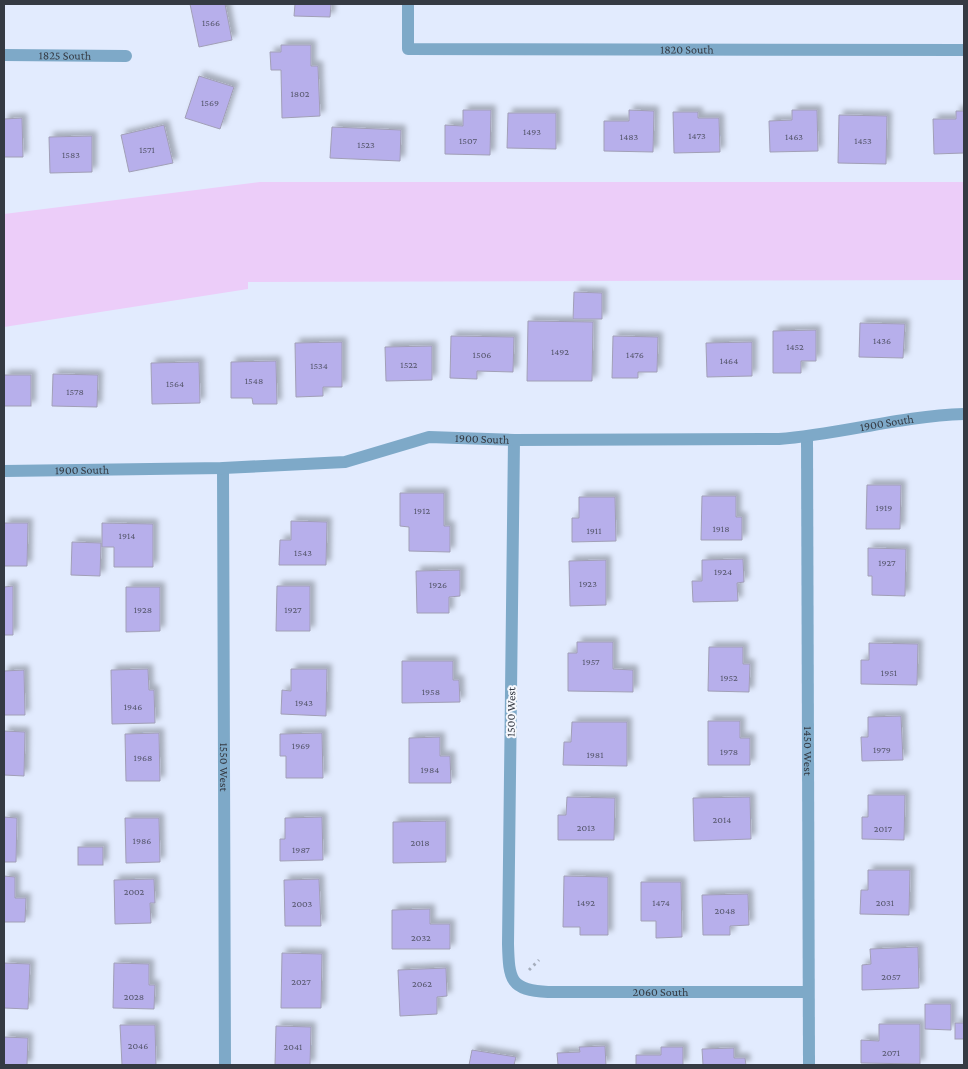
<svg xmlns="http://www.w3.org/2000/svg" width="968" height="1069" viewBox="0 0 968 1069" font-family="'Crimson Pro',serif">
<defs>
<filter id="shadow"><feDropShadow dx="4.5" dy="-4.5" stdDeviation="2.5" flood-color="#0004"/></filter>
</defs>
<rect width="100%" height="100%" fill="#e2ebfe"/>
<!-- green -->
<path fill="#eccdf9" d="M260 182H964V280L248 282V289L4 327V214Z"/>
<!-- building -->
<g fill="#b7afeb" stroke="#a19fb6" filter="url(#shadow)">
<path d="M190 4H225L232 40 199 47Z"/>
<path d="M295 4H331L330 17 294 16Z"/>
<path d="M281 45H311V66H318L320 116 282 118 281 70H271L270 52H281Z"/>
<path d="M199 76 234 87 220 129 185 118Z"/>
<path d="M463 110H491L490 155 445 154V125L463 126Z"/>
<path d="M629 110 654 111 653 152 604 151V121H629Z"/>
<path d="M792 110H817L818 151 770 152 769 121 792 120Z"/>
<path d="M956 111H964V153L934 154 933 119H956Z"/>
<path d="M673 112H698V118H719L720 152 674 153Z"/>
<path d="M508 113H556V149L507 148Z"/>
<path d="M839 115 887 116 886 164 838 163Z"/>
<path d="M22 118 23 157H4V119Z"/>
<path d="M164 125 173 163 129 172 121 135Z"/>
<path d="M332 127 401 130 400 161 330 158Z"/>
<path d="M92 136V172L50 173 49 137Z"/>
<path d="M574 292 602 293V319H573Z"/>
<path d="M528 321 593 322 592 381H527Z"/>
<path d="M860 323 905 324 903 358 859 357Z"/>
<path d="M816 330V361H801V373H773V331Z"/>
<path d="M451 336 514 337 513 372 477 371V379L450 378Z"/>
<path d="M613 336 658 337 657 372H638V378H612Z"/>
<path d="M342 342V387H323V396L296 397 295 343Z"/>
<path d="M752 342V376L707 377 706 343Z"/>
<path d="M432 346V380L386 381 385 347Z"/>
<path d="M276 361 277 404H253L252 398H231V362Z"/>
<path d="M199 362 200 403 152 404 151 363Z"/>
<path d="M53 374 98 375 97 407 52 406Z"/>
<rect x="4" y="375" width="27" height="31"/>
<path d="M867 485H901L900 529H866Z"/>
<path d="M400 493H444V526H450V552L409 551V527L400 526Z"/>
<path d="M702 496H736V517H742V540H701Z"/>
<path d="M579 497H615L616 541 572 542V518H579Z"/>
<path d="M291 521 327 522 326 565H279L280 540H291Z"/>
<path d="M4 523H28L27 566H4Z"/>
<path d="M102 523 153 524V567H114V547H102Z"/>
<path d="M72 542 101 543 100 576 71 575Z"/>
<path d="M868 548 906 549 905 596 872 595V576H868Z"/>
<path d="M743 559 744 582 737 583 738 601 693 602 692 581H702V560Z"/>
<path d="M606 560V605L570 606 569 561Z"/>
<path d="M460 570V596L449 597V613H417L416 571Z"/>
<path d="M13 586V635H4V587Z"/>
<path d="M277 586H310V631H276Z"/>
<path d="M126 587H160V631L126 632Z"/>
<path d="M577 642H613V669L633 670V692L568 691V653H577Z"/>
<path d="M869 643 918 644 917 685 861 684V660H869Z"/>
<path d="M709 647H743V664H750L749 692 708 691Z"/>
<path d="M402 661H453V680H459L460 702 402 703Z"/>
<path d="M148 669 149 690H154L155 723 112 724 111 670Z"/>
<path d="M291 669H327L326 716 281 714 282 690 291 691Z"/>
<path d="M24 670 25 715H4V671Z"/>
<path d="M901 716 903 760 862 761 861 737H868V717Z"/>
<path d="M708 721H740V738H750V765H708Z"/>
<path d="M572 722H627V766L563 765 564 742H571Z"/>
<path d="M4 731 25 732 24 776 4 775Z"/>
<path d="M159 733 160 781H126L125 734Z"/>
<path d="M322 733 323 778H286V756H280V734Z"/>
<path d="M440 737V756H450L451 783H409V738Z"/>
<path d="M868 795H905L904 840 862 839V817H868Z"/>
<path d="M567 797 615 798 614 840H558V815H566Z"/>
<path d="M750 797 751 839 694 841 693 798Z"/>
<path d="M4 817 17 818 16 862H4Z"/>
<path d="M322 817 323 860 280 861V839H285V818Z"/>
<path d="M125 818H159L160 862 126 863Z"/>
<path d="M446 821V862L393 863V822Z"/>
<rect x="78" y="847" width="25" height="18"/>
<path d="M868 870H910L909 915 860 914 861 890H868Z"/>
<path d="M4 876 15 877V898H26L25 922H4Z"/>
<path d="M564 876 608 877V935H580V927H563Z"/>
<path d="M154 879 155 903H150L151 923 115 924 114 880Z"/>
<path d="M319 879 321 926H285L284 880Z"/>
<path d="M641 882H681L682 937 656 938V921H641Z"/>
<path d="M748 894 749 925 730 926V935H703L702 895Z"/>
<path d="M430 909V924H450V949H392V910Z"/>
<path d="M918 947 919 988 862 990V965L871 964 870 949Z"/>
<path d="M282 953 322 954 321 1008H281Z"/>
<path d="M4 963 30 964 28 1009 4 1008Z"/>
<path d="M114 963 149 964V985H155L154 1009 113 1008Z"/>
<path d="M446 968 447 996 437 997V1014L400 1016 398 970Z"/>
<path d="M925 1004H951V1030L925 1029Z"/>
<rect x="955" y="1023" width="9" height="16"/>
<path d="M879 1024H920V1064L861 1063V1040L879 1041Z"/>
<path d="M120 1025H155L156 1065H122Z"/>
<path d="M276 1026 311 1027 310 1065H275Z"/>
<path d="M4 1037 28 1038 27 1065H4Z"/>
<path d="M605 1046 606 1065H558L557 1053 580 1052 579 1047Z"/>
<path d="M661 1047H683V1065H636V1055H661Z"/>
<path d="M734 1048V1058H745L746 1065H703L702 1049Z"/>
<path d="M472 1050 516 1057 514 1065H469Z"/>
</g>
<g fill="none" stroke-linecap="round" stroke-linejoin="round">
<!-- path -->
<path stroke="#a5adbc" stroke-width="3" stroke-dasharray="2.5 4" stroke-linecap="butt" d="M529 970 539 960"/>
<!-- street -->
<g stroke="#7ea9c8" stroke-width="12">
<path id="s1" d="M408 4V49L964 50"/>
<path id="s2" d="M4 55 126 56"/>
<path id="s3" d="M807 437 809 1065"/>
<path id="s4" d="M514 440 508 944C509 980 510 990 548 992H808"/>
<path id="s5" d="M223 468 225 1065"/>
<path id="s6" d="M4 471 223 468 345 462 429 437 514 440 779 439C841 434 901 416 964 414"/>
</g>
</g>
<g text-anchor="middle" stroke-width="4" stroke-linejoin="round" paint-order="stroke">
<!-- number labels -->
<g font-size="10" fill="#56576d">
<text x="211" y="26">1566</text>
<text x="300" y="97">1802</text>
<text x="210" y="106">1569</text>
<text x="532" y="135">1493</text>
<text x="697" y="139">1473</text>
<text x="629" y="140">1483</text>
<text x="794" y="140">1463</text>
<text x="468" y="144">1507</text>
<text x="863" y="144">1453</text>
<text x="366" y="148">1523</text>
<text x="147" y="153">1571</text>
<text x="71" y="158">1583</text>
<text x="882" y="344">1436</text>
<text x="795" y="350">1452</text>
<text x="560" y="355">1492</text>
<text x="482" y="358">1506</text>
<text x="635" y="358">1476</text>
<text x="729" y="364">1464</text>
<text x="409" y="368">1522</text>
<text x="319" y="369">1534</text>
<text x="254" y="384">1548</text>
<text x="175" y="387">1564</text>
<text x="75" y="395">1578</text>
<text x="884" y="511">1919</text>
<text x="422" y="514">1912</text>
<text x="721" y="532">1918</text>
<text x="594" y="534">1911</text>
<text x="127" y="539">1914</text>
<text x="303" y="556">1543</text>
<text x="887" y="566">1927</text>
<text x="723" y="575">1924</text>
<text x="588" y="587">1923</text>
<text x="438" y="588">1926</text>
<text x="143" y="613">1928</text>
<text x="293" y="613">1927</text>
<text x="591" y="665">1957</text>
<text x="889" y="676">1951</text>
<text x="729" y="681">1952</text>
<text x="431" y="695">1958</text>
<text x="304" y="706">1943</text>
<text x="133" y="710">1946</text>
<text x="301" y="749">1969</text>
<text x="882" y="753">1979</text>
<text x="729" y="755">1978</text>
<text x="595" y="758">1981</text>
<text x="143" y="761">1968</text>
<text x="430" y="773">1984</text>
<text x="722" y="823">2014</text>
<text x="586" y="831">2013</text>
<text x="883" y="832">2017</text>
<text x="142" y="844">1986</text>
<text x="420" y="846">2018</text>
<text x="301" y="853">1987</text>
<text x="134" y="895">2002</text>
<text x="586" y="906">1492</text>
<text x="661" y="906">1474</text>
<text x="885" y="906">2031</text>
<text x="302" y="907">2003</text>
<text x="725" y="914">2048</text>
<text x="421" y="941">2032</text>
<text x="891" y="980">2057</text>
<text x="301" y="985">2027</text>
<text x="422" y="987">2062</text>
<text x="134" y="1000">2028</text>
<text x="138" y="1049">2046</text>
<text x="293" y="1050">2041</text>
<text x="891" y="1056">2071</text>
</g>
<!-- street labels -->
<g font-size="12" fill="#353a43" stroke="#f6f8fd">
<text dy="4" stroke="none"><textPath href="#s1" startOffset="324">1820 South</textPath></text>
<text dy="4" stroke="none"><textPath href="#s2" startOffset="61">1825 South</textPath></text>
<text dy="4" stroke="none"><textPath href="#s6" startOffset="888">1900 South</textPath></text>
<text dy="4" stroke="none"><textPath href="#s6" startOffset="482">1900 South</textPath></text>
<text dy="4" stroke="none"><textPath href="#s6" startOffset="78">1900 South</textPath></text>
<text transform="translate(511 712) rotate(-89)" y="4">1500 West</text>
<text dy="4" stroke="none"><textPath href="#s3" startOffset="314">1450 West</textPath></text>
<text dy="4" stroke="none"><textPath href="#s5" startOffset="299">1550 West</textPath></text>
<text dy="4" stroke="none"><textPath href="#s4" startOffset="691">2060 South</textPath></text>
</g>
</g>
<!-- border -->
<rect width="968" height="1069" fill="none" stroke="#353a43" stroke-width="10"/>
</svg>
